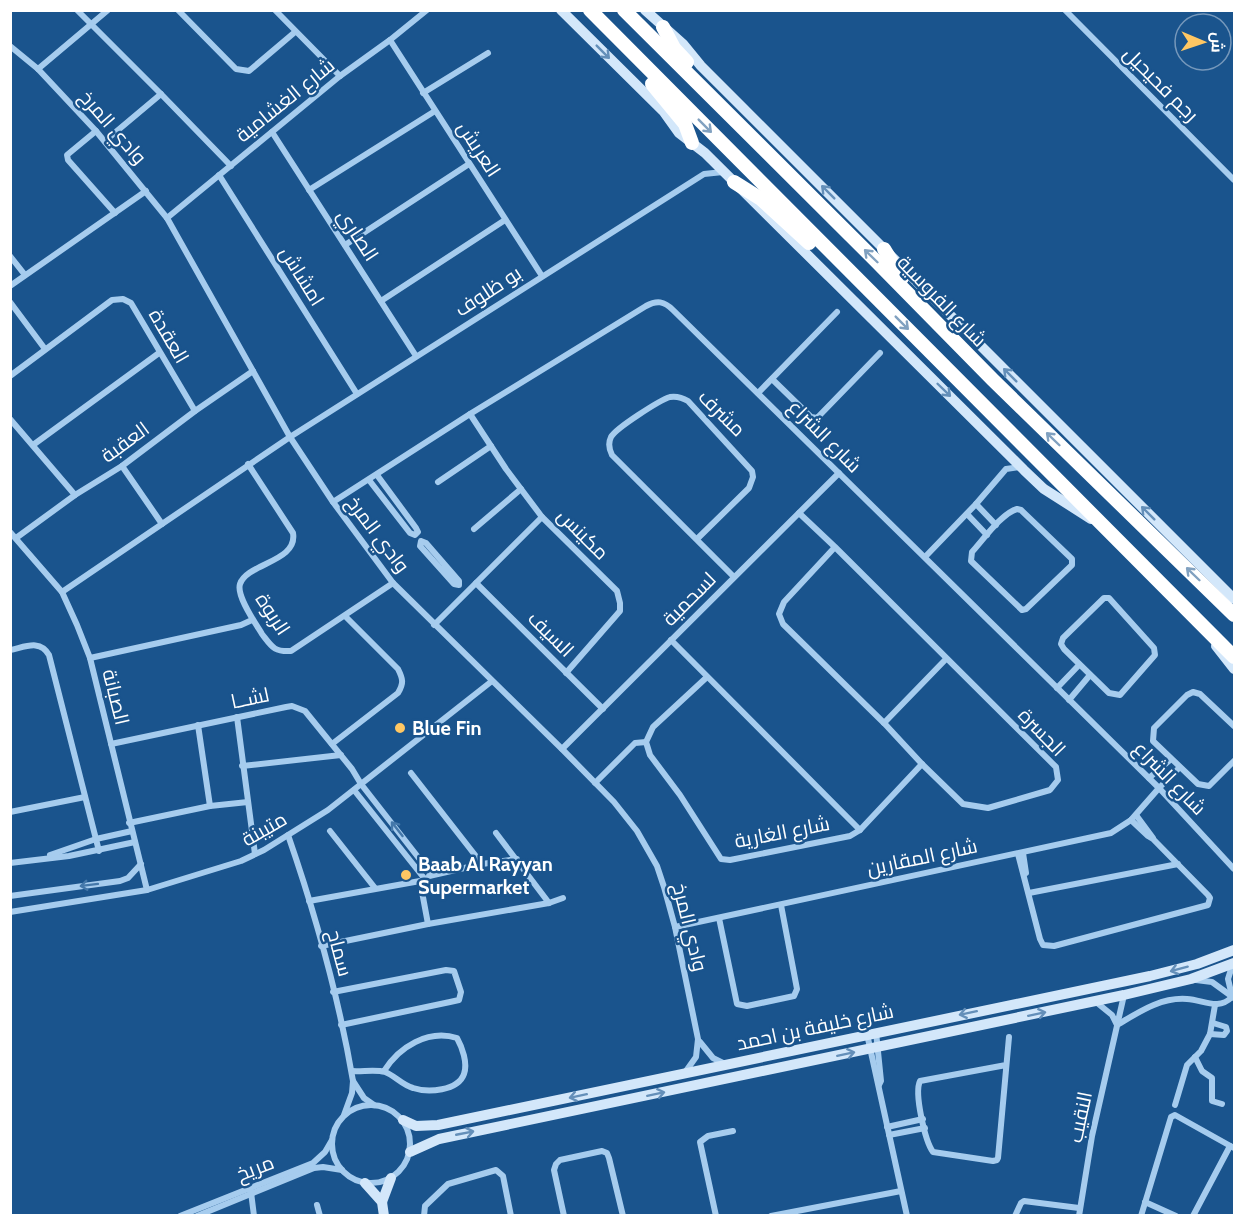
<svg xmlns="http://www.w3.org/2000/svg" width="1245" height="1226" viewBox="0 0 1245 1226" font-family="Cabin,Cairo,sans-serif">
<rect width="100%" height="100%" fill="#1a548d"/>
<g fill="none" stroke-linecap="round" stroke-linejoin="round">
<!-- street -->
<g stroke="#a6ccee" stroke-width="6">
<path d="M77 10 161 94 231 166"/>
<path d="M178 10 236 69 249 71 295 32"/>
<path d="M275 10 340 76"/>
<path d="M1065 10 1234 180"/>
<path d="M390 40 542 276"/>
<path d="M10 46 38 69 96 131 167 218 290 437 333 502 393 583 562 749 614 802 637 831 657 866 664 887 675 927 698 1039 696 1057 686 1071"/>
<path d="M38 69 108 10"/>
<path d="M423 93 488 53"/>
<path d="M96 131 67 155 68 160 115 213"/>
<path d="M272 132 416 356"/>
<path d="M105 141 161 94"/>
<path d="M219 175 357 394"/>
<path d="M309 190 435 111"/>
<path d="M167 218 340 76 390 40 427 10"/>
<path d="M345 245 469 164"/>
<path d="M10 256 25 275"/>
<path d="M10 286 146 191"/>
<path d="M381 301 505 220"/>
<path d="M10 302 45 349"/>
<path d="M10 376 112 300 123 299 131 303 195 411"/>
<path d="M772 379 811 417 817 418 880 353"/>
<path d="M758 393 837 312"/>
<path d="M470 414 506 469 542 517 617 591 620 603V611L566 673"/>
<path d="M10 419 75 495"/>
<path d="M33 445 159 353"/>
<path d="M248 464 293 533C298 562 247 563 240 584 236 596 256 624 262 634 272 647 274 652 291 651L393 583"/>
<path d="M122 466 162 524"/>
<path d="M369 480 410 533 415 535 418 532 416 528 377 475"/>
<path d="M438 482 491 446"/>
<path d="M333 502 470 414 646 306C657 300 664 301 673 310L1159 788 1234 869"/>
<path d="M976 504 996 525"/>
<path d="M1017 509 1021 510 1072 559V565L1026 609 1022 610 971 561 972 552C983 540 1002 513 1017 509Z"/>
<path d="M799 513 835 547 1056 767 1058 780 1050 790 988 808 963 804 922 764 884 723 783 624 779 614 784 602 835 547"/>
<path d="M967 514 987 535"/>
<path d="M474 529 521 489"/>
<path d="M10 532 62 592 77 625 90 658 147 890"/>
<path d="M16 538 75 495 122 466 195 411 253 371"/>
<path d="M697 539 749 488 753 477 752 471 688 401C683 398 677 396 670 397 660 400 616 428 611 437 608 443 609 449 612 455L734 577"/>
<path d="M421 541 426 543 459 581V585L454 584 420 546Z"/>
<path d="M925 557 976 504 1006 469 1020 467"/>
<path d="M476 583 603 709"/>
<path d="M62 592 290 437 704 174 723 172"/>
<path d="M1104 598H1109L1154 648 1155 655 1120 695 1109 693 1064 649 1061 644 1063 638Z"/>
<path d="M434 625 542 517"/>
<path d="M671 640 860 830"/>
<path d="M10 650C25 647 40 639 49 655L99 851"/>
<path d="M90 658 241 625 252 620"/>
<path d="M707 677 653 727 646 742 650 755 680 795 721 859 730 860 850 836 860 830 922 764"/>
<path d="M1057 688 1079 665"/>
<path d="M1069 700 1090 675"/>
<path d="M237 717 255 854"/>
<path d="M884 723 946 659"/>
<path d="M198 725 210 806"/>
<path d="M1234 726 1200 694 1193 692 1187 695 1154 728 1153 741 1198 784 1209 786 1234 761"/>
<path d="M111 744 286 707 292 706 305 711 352 769 361 784 432 875"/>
<path d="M332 744 398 693C404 683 403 679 398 669L345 616"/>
<path d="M562 749 839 473"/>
<path d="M242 766 341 755"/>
<path d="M411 773 482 864"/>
<path d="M1149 778 1170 760"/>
<path d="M595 783 635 743 646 742"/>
<path d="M354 790 424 878"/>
<path d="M10 812 85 797"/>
<path d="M1136 815 1153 838"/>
<path d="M129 823 210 806 248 802"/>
<path d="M330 831 375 888"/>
<path d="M496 833 549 903"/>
<path d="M288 835C315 913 339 999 353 1081L364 1098 374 1105"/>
<path d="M1023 853 1026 873"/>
<path d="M1018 854 1040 939 1043 945 1054 946 1208 905 1210 898 1208 895 1153 839 1148 836 1131 820"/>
<path d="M50 855 96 839 132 831"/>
<path d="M10 863 69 856 135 842"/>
<path d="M429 876 482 864 517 859"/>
<path d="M1029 893 1178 864"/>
<path d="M10 896 120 881 128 878 141 864"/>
<path d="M309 901 420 881 428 924"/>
<path d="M10 912 147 890 241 861 264 850 328 810 492 681"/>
<path d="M719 918 737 1004 747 1006 794 996 797 989 781 905"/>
<path d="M675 927 1111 833 1131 820 1159 788 1179 768"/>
<path d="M321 946 428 924 549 903 563 898"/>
<path d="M1196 980 1212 982 1234 998"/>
<path d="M333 992 446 970 454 971 461 992 459 1000 450 1002 341 1025"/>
<path d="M1232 996 1228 979 1233 963"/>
<path d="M1096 1002 1112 1015 1117 1025"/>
<path d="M1117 1025C1139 1012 1161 997 1187 999 1204 1000 1218 1011 1232 997"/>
<path d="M876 1032 881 1081 879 1085"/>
<path d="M867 1034 907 1216"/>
<path d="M1210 1034 1224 1035 1227 1031 1226 1027 1213 1023"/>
<path d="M700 1042 713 1058 725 1064"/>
<path d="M1195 1057 1202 1071 1212 1078V1101L1222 1104"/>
<path d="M1006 1065 920 1081C914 1093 925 1141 933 1152L993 1161 997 1160 998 1158 1009 1037"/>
<path d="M352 1071C361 1072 376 1069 385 1072 394 1075 402 1085 413 1088 428 1093 458 1091 464 1074 468 1063 462 1047 457 1038 428 1029 399 1047 384 1071"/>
<circle cx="371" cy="1144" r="39"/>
<path d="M1175 1105 1187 1065 1201 1051 1210 1034 1215 1005"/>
<path d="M344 1115 352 1093 353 1081"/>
<path d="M887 1127 923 1119"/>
<path d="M889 1135 925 1128"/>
<path d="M251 1192 254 1216"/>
<path d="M1145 1202 1176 1216"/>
<path d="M317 1205 320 1216"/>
<path d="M180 1216 313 1163 325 1152 332 1140"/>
<path d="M197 1216 314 1168 323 1167 342 1170"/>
<path d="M424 1216 425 1206 448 1184 496 1170 503 1176 511 1216"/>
<path d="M564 1216 554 1170 556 1164 560 1160 602 1151 607 1153 609 1158 623 1216"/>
<path d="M716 1216 700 1142 708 1136 733 1131"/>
<path d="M771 1216 901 1191"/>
<path d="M1015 1216 1021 1203 1024 1201 1079 1208"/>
<path d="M1079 1216 1092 1136 1124 995"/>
<path d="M1141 1216 1171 1117 1175 1115 1234 1148"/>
<path d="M1193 1216 1230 1146"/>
</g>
<!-- secondary -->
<g stroke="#d3e7fa" stroke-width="10">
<path d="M561 10 664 112 679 133 705 153 1024 470 1044 489 1091 519"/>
<path d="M645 10 683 44 701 66 1234 599"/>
<path d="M1216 646 1234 669"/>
<path d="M403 1120 416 1126 438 1125 1150 976 1197 964 1234 950"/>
<path d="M410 1152 439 1139 1124 995 1191 979 1234 963"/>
<path d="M365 1183 382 1202 384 1216"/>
<path d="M382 1202 391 1178"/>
</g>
<!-- highway -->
<g stroke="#fff" stroke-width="14">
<path d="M590 10 1234 657"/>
<path d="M624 10 876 261 993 380 1234 615"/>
<path d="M663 27 674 48 687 62"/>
<path d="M652 84 685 124 692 143"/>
<path d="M734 182 761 199 809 243"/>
<path d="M884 249 902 278"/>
</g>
</g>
<!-- one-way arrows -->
<defs><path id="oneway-shaft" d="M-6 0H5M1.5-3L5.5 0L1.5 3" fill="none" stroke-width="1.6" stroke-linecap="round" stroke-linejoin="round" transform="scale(1.5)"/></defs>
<g stroke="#648fb9">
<use href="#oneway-shaft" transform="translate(603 52) rotate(45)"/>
<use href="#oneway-shaft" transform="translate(828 192) rotate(-135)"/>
<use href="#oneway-shaft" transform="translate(1010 375) rotate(-135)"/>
<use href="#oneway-shaft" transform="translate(944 390) rotate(44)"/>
<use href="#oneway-shaft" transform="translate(1148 513) rotate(-135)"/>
<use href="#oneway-shaft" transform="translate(1179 969) rotate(165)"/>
<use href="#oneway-shaft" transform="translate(968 1013) rotate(168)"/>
<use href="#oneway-shaft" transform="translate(1037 1014) rotate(-12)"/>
<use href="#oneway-shaft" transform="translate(846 1054) rotate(-12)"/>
<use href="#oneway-shaft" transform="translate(656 1094) rotate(-12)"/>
<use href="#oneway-shaft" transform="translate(578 1096) rotate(168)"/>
<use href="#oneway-shaft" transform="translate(465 1133) rotate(-11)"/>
</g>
<g stroke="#81a1c0">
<use href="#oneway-shaft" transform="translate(705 126) rotate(45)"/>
<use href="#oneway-shaft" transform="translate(871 256) rotate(-136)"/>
<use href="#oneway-shaft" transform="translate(902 323) rotate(45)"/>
<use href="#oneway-shaft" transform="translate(1053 439) rotate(-136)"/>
<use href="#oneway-shaft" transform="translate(1193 574) rotate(-136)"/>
</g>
<g stroke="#4478aa">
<use href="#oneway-shaft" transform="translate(397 829) rotate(-128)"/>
<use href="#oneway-shaft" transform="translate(89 885) rotate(173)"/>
</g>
<!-- markers -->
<g fill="#ffc763" stroke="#1a548d" stroke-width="2">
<circle cx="400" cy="728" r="6"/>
<circle cx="406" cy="875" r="6"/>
</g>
<g text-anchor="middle" stroke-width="5" stroke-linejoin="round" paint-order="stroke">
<!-- street labels -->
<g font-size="20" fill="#fff" stroke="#1a548d">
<text transform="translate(1161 84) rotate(45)" y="7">رجم فحيحيل</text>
<text transform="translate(285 100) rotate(-39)" y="7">شارع الغشامية</text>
<text transform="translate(113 127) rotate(49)" y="7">وادي المرخ</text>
<text transform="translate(479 149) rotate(57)" y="7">العريش</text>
<text transform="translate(358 235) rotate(57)" y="7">الصاري</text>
<text transform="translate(302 276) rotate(58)" y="7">امشاش</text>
<text transform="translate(488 291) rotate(-33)" y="7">بو ظلوف</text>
<text transform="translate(942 301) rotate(46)" y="7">شارع الفروسية</text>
<text transform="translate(169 336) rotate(60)" y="7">العقدة</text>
<text transform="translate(722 413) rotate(45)" y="7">مشرف</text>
<text transform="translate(825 436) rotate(45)" y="7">شارع الشراع</text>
<text transform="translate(125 442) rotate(-36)" y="7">العقبة</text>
<text transform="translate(378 534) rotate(53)" y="7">وادي المرخ</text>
<text transform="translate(583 534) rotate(45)" y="7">مكينس</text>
<text transform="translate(689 599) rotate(-45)" y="7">لسحمية</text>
<text transform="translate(273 614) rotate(57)" y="7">الربوة</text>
<text transform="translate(551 634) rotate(45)" y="7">السيف</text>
<text transform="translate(116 697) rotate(76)" y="7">الصبانة</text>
<text transform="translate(250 698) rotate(-12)" y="7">لشــا</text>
<text transform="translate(1042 732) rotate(46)" y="7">الجسرة</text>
<text transform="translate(1170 778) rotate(46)" y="7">شارع الشراع</text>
<text transform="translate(264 829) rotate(-30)" y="7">متيبنة</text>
<text transform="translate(782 832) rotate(-11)" y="7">شارع الغارية</text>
<text transform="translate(922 857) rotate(-12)" y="7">شارع المقارين</text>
<text transform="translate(690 927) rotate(76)" y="7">وادي المرخ</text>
<text transform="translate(340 953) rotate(75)" y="7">سماح</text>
<text transform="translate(815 1027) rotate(-12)" y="7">شارع خليفة بن احمد</text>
<text transform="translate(1080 1117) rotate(-78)" y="7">النقيب</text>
<text transform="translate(255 1168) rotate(-21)" y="7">مريخ</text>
</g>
<!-- poi labels -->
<g font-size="20" font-weight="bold" fill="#fff" stroke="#1a548d" text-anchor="start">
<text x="412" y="735">Blue Fin</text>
<text x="418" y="871">Baab Al Rayyan<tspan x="418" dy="23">Supermarket</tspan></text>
</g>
</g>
<!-- border -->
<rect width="1245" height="1226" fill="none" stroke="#ffffff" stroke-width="24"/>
<!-- north arrow -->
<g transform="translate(1203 42) rotate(92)"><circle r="28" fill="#1a548d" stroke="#7698bb" stroke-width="1.5"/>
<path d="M0-4.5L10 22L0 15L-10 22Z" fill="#ffc763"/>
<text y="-9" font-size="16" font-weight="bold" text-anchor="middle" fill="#ffffff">ش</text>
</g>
</svg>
